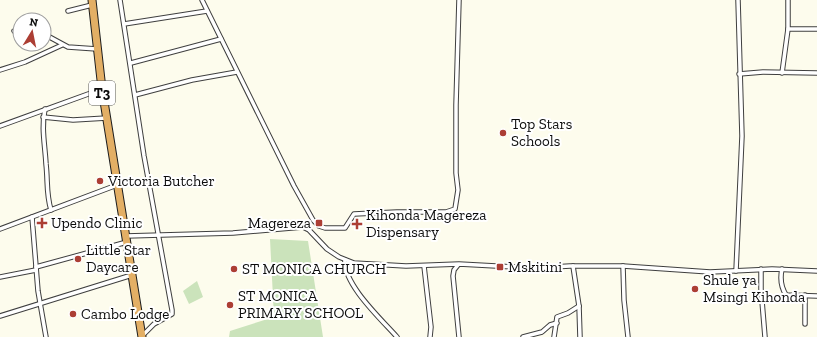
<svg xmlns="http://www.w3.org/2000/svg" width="817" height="337" viewBox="0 0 817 337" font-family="'Zilla Slab',serif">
<rect width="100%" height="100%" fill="#fdfced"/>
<!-- green -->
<g fill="#cbe3bb">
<path d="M270 239 308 241 323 337H229L230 331 274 317Z"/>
<path d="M197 281 203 297 189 304 183 291Z"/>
</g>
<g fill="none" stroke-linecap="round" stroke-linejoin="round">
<!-- street casing -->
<g stroke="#3f3f3f" stroke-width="5.5">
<g id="street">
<path d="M120 0 144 156 172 310V314L154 324 142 336"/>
<path d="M202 0 294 186 313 220 319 226 325 228H345L354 214 397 212H446L455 209 458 190 456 173V105L459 0"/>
<path d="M68 11 92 5"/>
<path d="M124 24 207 11"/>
<path d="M788 29H817"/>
<path d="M14 31 20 29"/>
<path d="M44 34 68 47 97 49"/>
<path d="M131 63 221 39"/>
<path d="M0 70 25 62 62 45"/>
<path d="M782 73 788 29V0"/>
<path d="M739 74 763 72 817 73"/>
<path d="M135 95 192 80 237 72"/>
<path d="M45 109C41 127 45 145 46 164 48 181 46 194 51 210"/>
<path d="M43 117 73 120 107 118"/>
<path d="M0 126 102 89"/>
<path d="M32 217 38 291 46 337"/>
<path d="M0 229 117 185"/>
<path d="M126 236 233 233 303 227 309 230 327 249 339 257 354 263 371 264 406 266 459 264 536 268 570 266H623L710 272 772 269 817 271"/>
<path d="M345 260C343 284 381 319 397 337"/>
<path d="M458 265 454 270 453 276 459 337"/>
<path d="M424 266 431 327 430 337"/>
<path d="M573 266 579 306 580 337"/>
<path d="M623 266 624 300 628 337"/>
<path d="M36 267 127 242"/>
<path d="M761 269V289L765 337"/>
<path d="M782 269C780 278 781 287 786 295L817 296"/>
<path d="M736 271 742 136 738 0"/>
<path d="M0 277 36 270"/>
<path d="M0 316 132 275"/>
<path d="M805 324V295"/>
<path d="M523 337 542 332 550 325 557 323"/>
<path d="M554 337 557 317 568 313 579 306"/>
</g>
</g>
<!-- highway casing -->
<g stroke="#1d1d1d" stroke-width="9">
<path id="highway" d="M92 0 102 89 142 337"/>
</g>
<!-- street -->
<use href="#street" stroke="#fff" stroke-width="3.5"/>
<!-- highway -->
<use href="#highway" stroke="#e3af65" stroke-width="7"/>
</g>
<!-- markers -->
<g fill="#ac3e34" stroke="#fff" stroke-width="1.5">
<circle cx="503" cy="133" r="4"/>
<circle cx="100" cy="181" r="4"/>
<path d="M40 217h4v4h4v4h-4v4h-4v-4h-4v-4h4z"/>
<rect x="315" y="219" width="8" height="8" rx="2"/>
<path d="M355 218h4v4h4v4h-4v4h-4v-4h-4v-4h4z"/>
<circle cx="78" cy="259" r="4"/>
<rect x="496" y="263" width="8" height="8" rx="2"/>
<circle cx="234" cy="269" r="4"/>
<circle cx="695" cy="289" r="4"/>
<circle cx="230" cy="305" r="4"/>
<circle cx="73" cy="314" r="4"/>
</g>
<g text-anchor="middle" stroke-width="4" stroke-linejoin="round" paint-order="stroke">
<!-- shield labels -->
<rect fill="#fff" stroke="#555" stroke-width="1" x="89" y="81" width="26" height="24" rx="3"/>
<g font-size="14" font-weight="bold" fill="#0c0c0c">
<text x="102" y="98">T3</text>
</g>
<!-- poi labels -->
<g font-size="15" fill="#0c0c0c" stroke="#fff" text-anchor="start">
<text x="511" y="129">Top Stars<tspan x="511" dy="17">Schools</tspan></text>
<text x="108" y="186">Victoria Butcher</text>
<text x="366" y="220">Kihonda Magereza<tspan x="366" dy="17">Dispensary</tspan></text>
<text x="51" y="228">Upendo Clinic</text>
<text x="311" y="228" text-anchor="end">Magereza</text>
<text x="86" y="255">Little Star<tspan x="86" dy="17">Daycare</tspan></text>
<text x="508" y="272">Mskitini</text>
<text x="242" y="274">ST MONICA CHURCH</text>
<text x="703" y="285">Shule ya<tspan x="703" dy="17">Msingi Kihonda</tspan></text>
<text x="238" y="301">ST MONICA<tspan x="238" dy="17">PRIMARY SCHOOL</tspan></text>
<text x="81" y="319">Cambo Lodge</text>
</g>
</g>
<!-- north arrow -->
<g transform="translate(32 32) rotate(10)"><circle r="19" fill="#ffffff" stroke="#9e9e9e"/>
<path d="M0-3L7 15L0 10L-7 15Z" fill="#ac3e34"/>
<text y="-6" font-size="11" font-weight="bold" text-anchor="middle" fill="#0c0c0c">N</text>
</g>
</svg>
